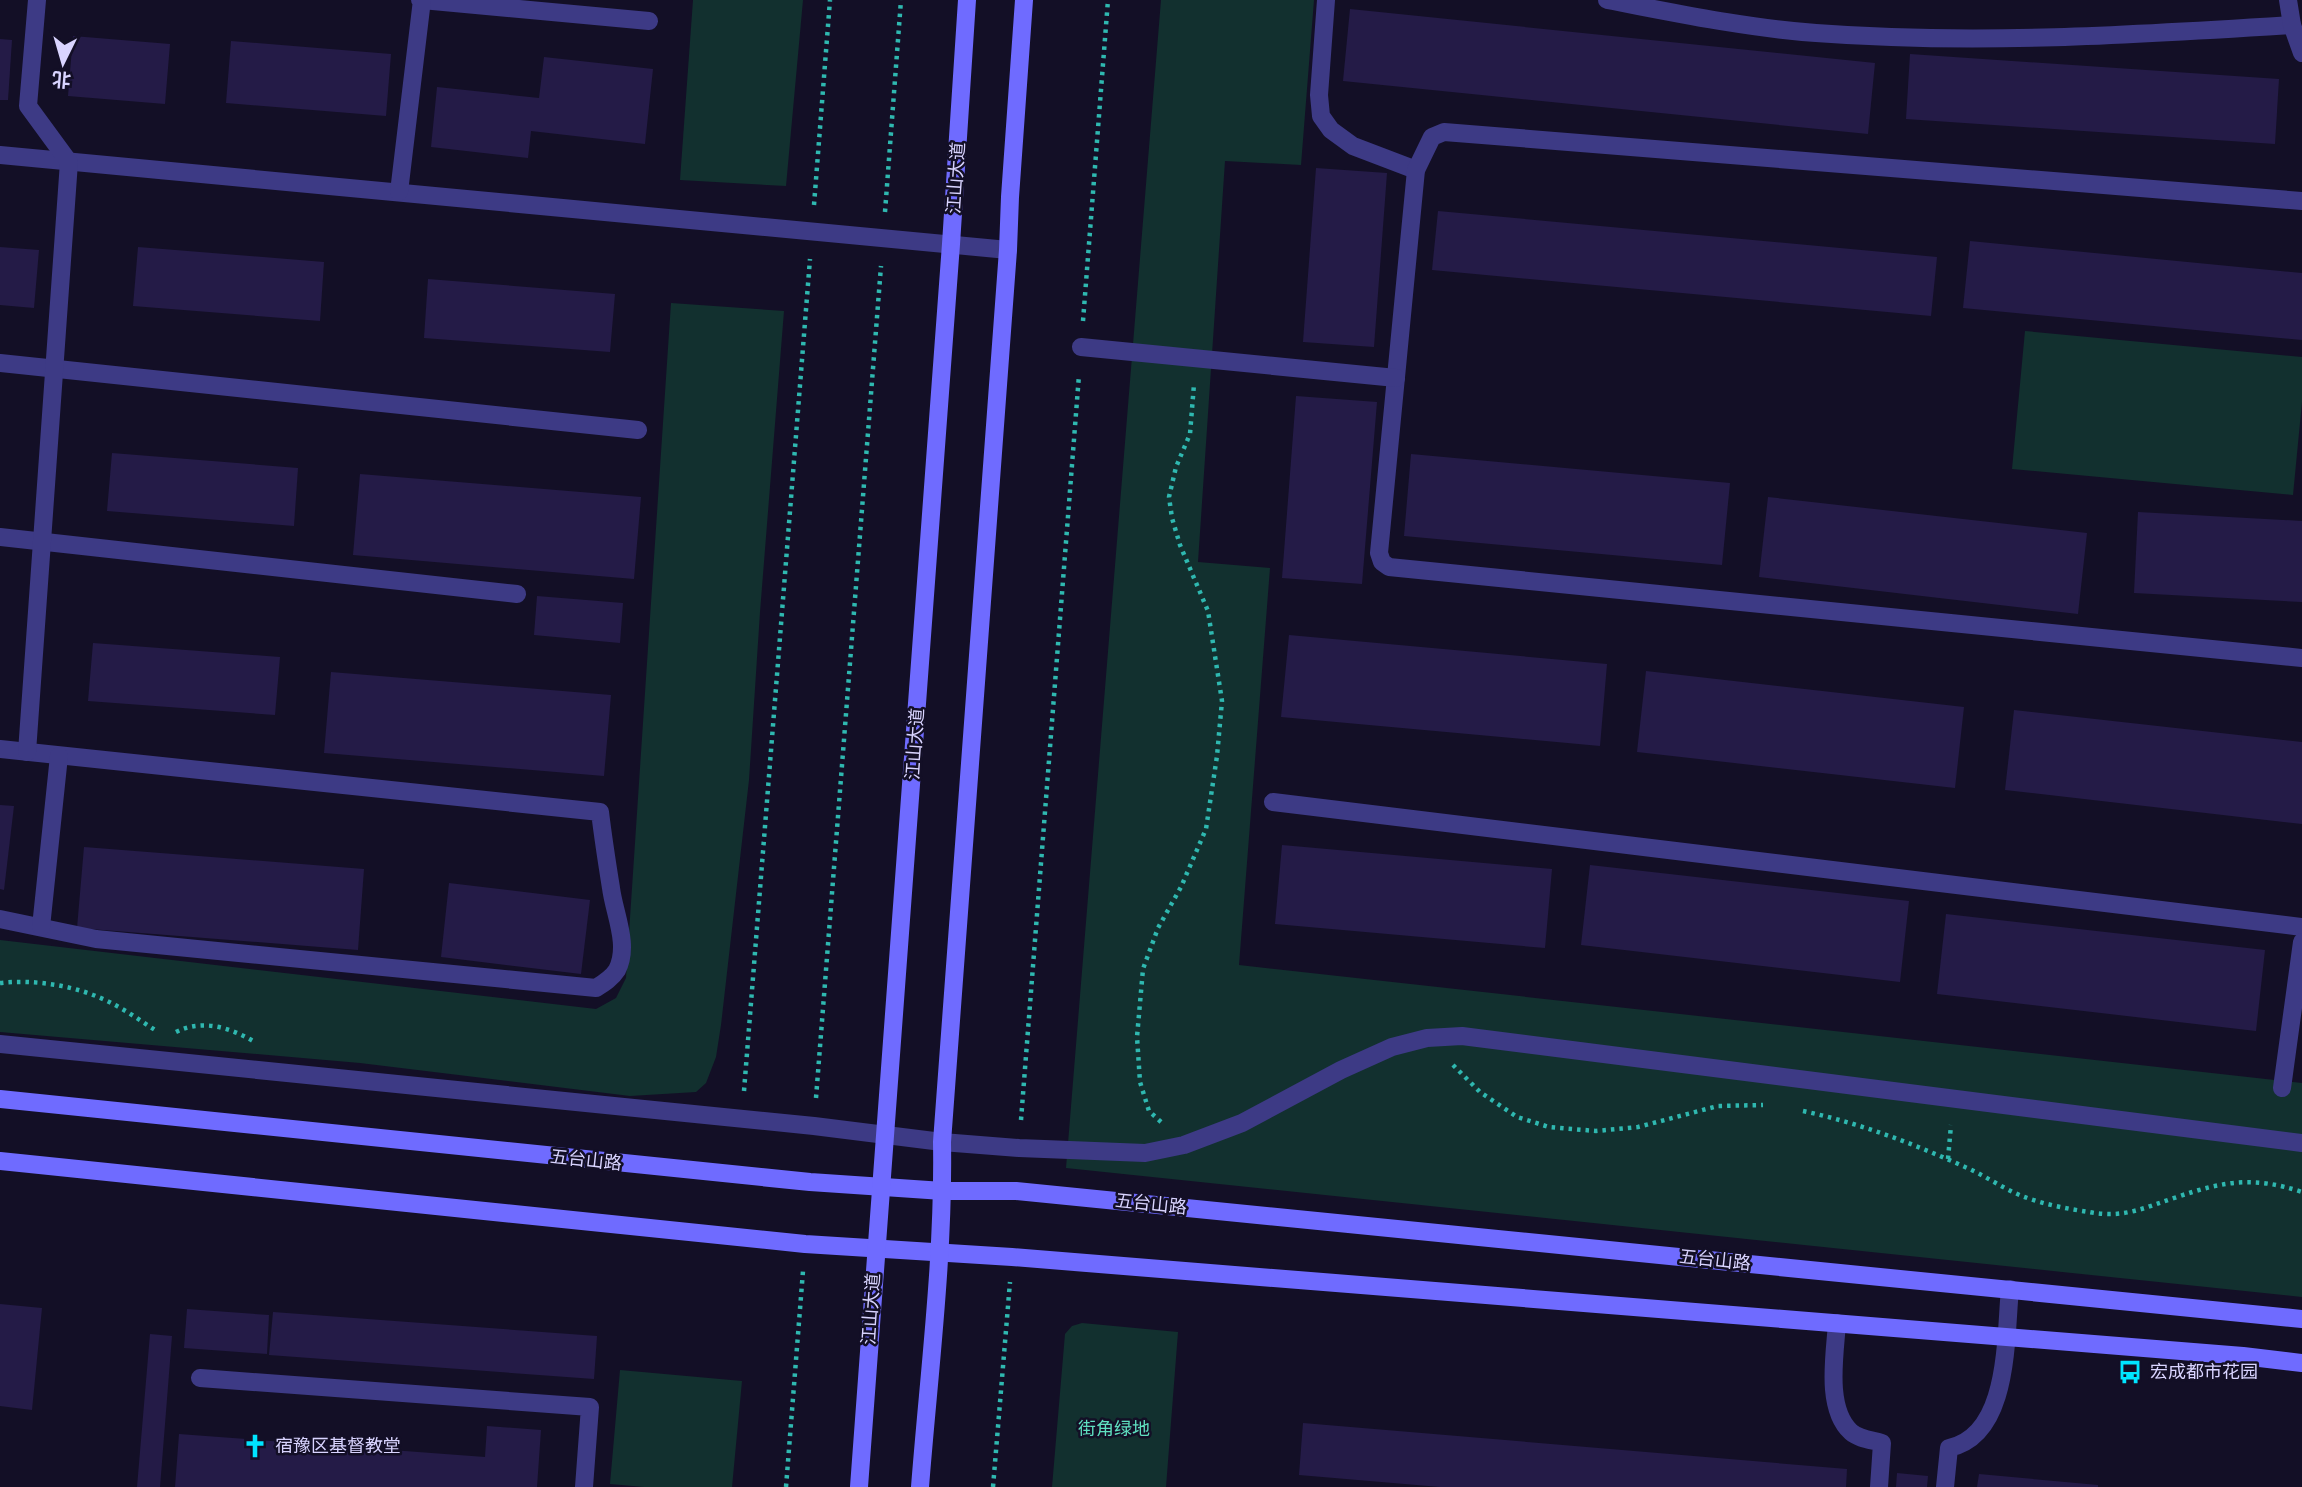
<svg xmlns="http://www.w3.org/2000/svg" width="2302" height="1487" viewBox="0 0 2302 1487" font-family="'Fira Sans Condensed','Noto Sans SC',sans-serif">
<rect width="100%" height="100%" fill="#130f26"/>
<!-- green -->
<g fill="#12302f">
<path d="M693 0H803L786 186 680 180Z"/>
<path d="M1161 0H1314L1301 165 1225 161 1198 562 1270 568 1239 965 2302 1083V1297L1066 1168Z"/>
<path d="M671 303 784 311 760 612 749 780 721 1025 716 1057 706 1083 696 1092 630 1096 360 1063 0 1032V940L596 1009 616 998 626 978Z"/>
<path d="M2025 331 2302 357V402L2293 495 2012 469Z"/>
<path d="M1082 1323 1178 1332 1166 1487H1052L1065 1334 1072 1326Z"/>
<path d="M620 1370 742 1381 732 1487H644L610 1484Z"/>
</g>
<!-- building -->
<g fill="#241b47">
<path d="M1350 9 1875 63 1868 134 1343 81Z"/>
<path d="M73 36 170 44 165 104 68 96Z"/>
<path d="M0 39 12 40 8 100H0Z"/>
<path d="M231 41 391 54 386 116 226 103Z"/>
<path d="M1910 54 2279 79 2275 144 1906 119Z"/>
<path d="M544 57 653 69 645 144 531 131 528 158 431 147 437 87 539 98Z"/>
<path d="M1316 168 1387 173 1374 347 1303 342Z"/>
<path d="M1438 211 1937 257 1931 316 1432 270Z"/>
<path d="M1970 241 2302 273V340L1963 308Z"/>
<path d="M0 247 39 250 34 308 0 305Z"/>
<path d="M138 247 324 262 320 321 133 306Z"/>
<path d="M428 279 615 294 610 352 424 338Z"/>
<path d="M1296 396 1377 402 1362 584 1282 578Z"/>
<path d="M112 453 298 468 294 526 107 511Z"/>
<path d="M1411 454 1730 483 1722 565 1404 536Z"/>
<path d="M360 474 641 497 634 579 353 555Z"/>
<path d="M1768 497 2087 533 2078 614 1759 577Z"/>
<path d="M2138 512 2302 521V602L2134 593Z"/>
<path d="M537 596 623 603 620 643 534 635Z"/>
<path d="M1289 635 1607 664 1600 746 1281 717Z"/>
<path d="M93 643 280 657 275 715 88 701Z"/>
<path d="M1646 671 1964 707 1955 788 1637 752Z"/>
<path d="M331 672 611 695 604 776 324 753Z"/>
<path d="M2014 710 2302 742V824L2005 790Z"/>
<path d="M0 805 14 806 4 890 0 889Z"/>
<path d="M1282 845 1552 869 1545 948 1275 924Z"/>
<path d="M84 847 364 869 358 950 77 928Z"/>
<path d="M1590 865 1909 901 1900 982 1581 945Z"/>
<path d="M449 883 590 900 581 974 441 957Z"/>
<path d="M1946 914 2265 950 2256 1031 1937 994Z"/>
<path d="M0 1304 42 1308 32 1410 0 1406Z"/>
<path d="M187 1309 269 1315 267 1354 184 1348Z"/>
<path d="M273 1312 597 1336 594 1379 269 1355Z"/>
<path d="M150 1334 172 1336 160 1487H137Z"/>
<path d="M1303 1423 1847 1469 1846 1487H1440L1299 1475Z"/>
<path d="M487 1426 541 1430 537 1487H175L179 1434 485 1457Z"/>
<path d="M1897 1473 1928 1476 1927 1487H1896Z"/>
<path d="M1979 1474 2098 1485V1487H1977Z"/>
</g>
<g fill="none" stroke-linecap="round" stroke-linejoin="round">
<!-- path -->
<g stroke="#2fb8b0" stroke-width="4.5" stroke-dasharray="3.5 5" stroke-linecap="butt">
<path d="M814 205 830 0"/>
<path d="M885 212 901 0"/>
<path d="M1083 321 1108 0"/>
<path d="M0 983C36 979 80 986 113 1004 127 1011 141 1021 155 1030"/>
<path d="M176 1032C202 1019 229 1027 253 1041"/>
<path d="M1453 1065 1480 1092 1517 1117 1549 1127 1596 1131 1638 1127 1718 1106 1763 1105"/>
<path d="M744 1091 810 259"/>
<path d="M816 1098 881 266"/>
<path d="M1803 1111C1859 1123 1912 1143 1965 1167 1984 1175 2002 1188 2022 1196 2042 1204 2068 1209 2089 1212 2124 1219 2146 1207 2177 1197 2224 1181 2254 1176 2302 1192"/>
<path d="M1021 1120 1079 375"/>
<path d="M1161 1122 1149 1111 1140 1082 1137 1037 1143 969 1158 928 1181 887 1206 829 1217 756 1222 701 1208 611 1180 545 1172 518 1169 497 1176 467 1190 434 1194 384"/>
<path d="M1948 1159 1951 1125"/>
<path d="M786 1487 803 1271"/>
<path d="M993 1487 1010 1282"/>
</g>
<!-- lane -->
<g stroke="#3d3a85" stroke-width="18">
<path d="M422 0 649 21"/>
<path d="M1326 0 1319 95 1321 116 1331 130 1353 146 1416 170"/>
<path d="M1607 0C1676 13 1746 28 1816 33 1975 45 2134 35 2292 25"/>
<path d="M2288 0 2292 25 2302 53"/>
<path d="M0 155 1008 250"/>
<path d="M399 192 422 0H420"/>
<path d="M2302 201 1444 132 1432 137 1416 170 1379 553 1382 562 1389 567 2302 658"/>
<path d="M1081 347 1396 378"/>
<path d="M0 363 638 430"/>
<path d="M0 537 517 594"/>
<path d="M0 749 600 812C603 837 607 863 611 888 614 913 630 945 617 970 612 978 604 983 596 988L96 939 0 919"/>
<path d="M27 752 69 162 28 106 37 0"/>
<path d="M1273 802 2302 927"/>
<path d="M41 927 59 756"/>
<path d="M0 1044 814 1126 942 1142 1019 1148 1145 1153 1184 1145 1242 1123 1341 1070 1392 1047 1427 1038 1462 1036 2302 1143"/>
<path d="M2282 1088 2302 942"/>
<path d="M1837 1323C1835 1354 1825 1408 1851 1432 1859 1439 1872 1440 1882 1443L1879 1487"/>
<path d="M200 1378 590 1407 584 1487"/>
<path d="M1945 1487 1949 1448C2010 1435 2005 1338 2010 1289"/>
</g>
<!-- secondary -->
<g stroke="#6f6bff" stroke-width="18">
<path d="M0 1099 810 1182 943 1191H1016L2302 1319"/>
<path d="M0 1161 805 1244 1012 1257 2243 1356 2302 1363"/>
<path d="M859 1487 951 244 967 0"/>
<path d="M920 1487C929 1372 944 1257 942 1142L1008 250 1010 197 1024 0"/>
</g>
</g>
<!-- icons -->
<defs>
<g id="bus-bare" transform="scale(1.89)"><path d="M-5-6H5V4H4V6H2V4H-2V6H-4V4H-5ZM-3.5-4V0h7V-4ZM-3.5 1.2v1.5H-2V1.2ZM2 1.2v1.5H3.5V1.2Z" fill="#00e5ff" stroke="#130f26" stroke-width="2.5" paint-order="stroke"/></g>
<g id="church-bare" transform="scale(1.89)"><path d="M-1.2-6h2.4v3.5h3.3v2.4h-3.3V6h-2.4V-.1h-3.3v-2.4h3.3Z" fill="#00e5ff" stroke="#130f26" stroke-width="2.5" paint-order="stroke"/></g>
</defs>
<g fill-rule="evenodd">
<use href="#bus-bare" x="2130" y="1372"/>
<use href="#church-bare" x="255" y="1446"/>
</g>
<g text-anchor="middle" stroke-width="5" stroke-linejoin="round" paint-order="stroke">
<!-- street labels -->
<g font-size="18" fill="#d9d4ff" stroke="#130f26">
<text transform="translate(956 178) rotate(-86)" y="6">江山大道</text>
<text transform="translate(915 744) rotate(-86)" y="6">江山大道</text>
<text transform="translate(586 1160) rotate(6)" y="6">五台山路</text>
<text transform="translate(1151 1204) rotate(6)" y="6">五台山路</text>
<text transform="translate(1715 1260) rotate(6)" y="6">五台山路</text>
<text transform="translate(871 1309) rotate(-86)" y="6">江山大道</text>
</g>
<!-- poi labels -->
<g font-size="18" fill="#d9d4ff" stroke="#130f26" text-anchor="start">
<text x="2150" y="1378">宏成都市花园</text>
<text x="275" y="1452">宿豫区基督教堂</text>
</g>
<!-- park labels -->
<g font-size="18" fill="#5fe0c0" stroke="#130f26">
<text x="1114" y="1435">街角绿地</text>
</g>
</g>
<!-- north arrow -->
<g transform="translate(63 63) rotate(185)" stroke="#130f26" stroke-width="5" paint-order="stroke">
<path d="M0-5L12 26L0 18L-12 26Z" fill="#d9d4ff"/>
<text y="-10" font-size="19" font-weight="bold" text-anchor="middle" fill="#d9d4ff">北</text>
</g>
</svg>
